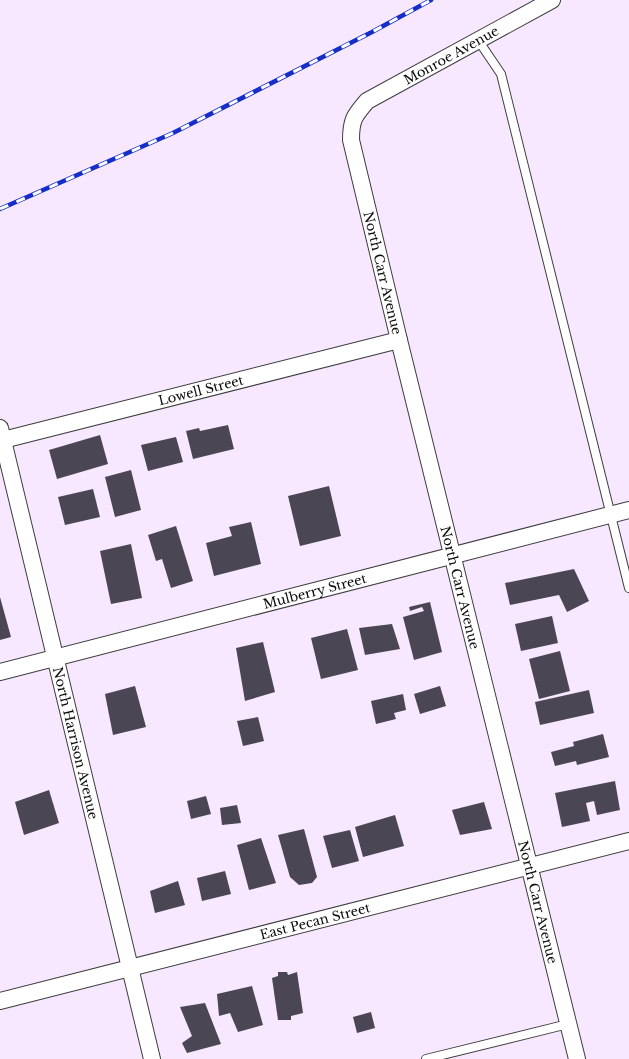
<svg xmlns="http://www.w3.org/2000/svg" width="629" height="1059" viewBox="0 0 629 1059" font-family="'Libre Baskerville',serif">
<rect width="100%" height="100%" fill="#f8e8ff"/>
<!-- building -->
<g fill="#4a4654">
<path d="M228 425 234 449 193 459 186 431 199 428 200 431Z"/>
<path d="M100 435 108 464 57 479 49 450Z"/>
<path d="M176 437 183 462 148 471 141 445Z"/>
<path d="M131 470 141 510 115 517 105 477Z"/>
<path d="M329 486 341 536 300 546 288 496Z"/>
<path d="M93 489 100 517 65 525 58 497Z"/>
<path d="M251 522 261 564 214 576 206 543 232 536 229 527Z"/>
<path d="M176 526 193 581 171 588 162 559 156 561 148 535Z"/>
<path d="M131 544 142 598 111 604 100 551Z"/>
<path d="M574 569 589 601 567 612 559 595 510 605 505 583Z"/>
<path d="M0 597 11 637 0 640Z"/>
<path d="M430 602 442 652 414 660 403 617 424 611 422 607 410 611 409 607Z"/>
<path d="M552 616 558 643 521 651 515 624Z"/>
<path d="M392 624 400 649 365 655 359 628Z"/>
<path d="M347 629 358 670 321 679 311 638Z"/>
<path d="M263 642 275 692 245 701 236 648Z"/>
<path d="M560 651 570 691 539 699 529 659Z"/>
<path d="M135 686 146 727 113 735 105 694Z"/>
<path d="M440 686 446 706 420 714 414 694Z"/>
<path d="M589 690 594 713 540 725 535 702Z"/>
<path d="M403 694 406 710 394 713 396 719 376 724 371 701Z"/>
<path d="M258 717 264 741 243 746 237 721Z"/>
<path d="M603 734 609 757 577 765 576 761 555 766 551 752 574 746 573 742Z"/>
<path d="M615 781 620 810 597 815 594 801 586 803 590 821 562 827 555 793Z"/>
<path d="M49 790 59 823 24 835 15 802Z"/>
<path d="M206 796 211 814 191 819 187 801Z"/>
<path d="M484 802 492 829 460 835 452 810Z"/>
<path d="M237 805 241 823 222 825 220 808Z"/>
<path d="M395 815 404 846 363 857 355 827Z"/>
<path d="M304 829 317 877 312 883 299 885 290 877 278 835Z"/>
<path d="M350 830 359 861 332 868 323 836Z"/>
<path d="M261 838 276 883 249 890 237 845Z"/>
<path d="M225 871 231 894 202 901 197 878Z"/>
<path d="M178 881 185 905 155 913 150 891Z"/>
<path d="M278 972H287L288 975 297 972 303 1013 291 1016V1020H278L272 978 278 976Z"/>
<path d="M252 986 263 1025 238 1032 230 1013 219 1016 217 994Z"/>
<path d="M205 1003 221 1044 187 1053 182 1043 192 1036 180 1007Z"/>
<path d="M371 1012 375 1028 357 1033 353 1017Z"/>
</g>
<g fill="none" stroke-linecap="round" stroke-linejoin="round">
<!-- service casing -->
<g stroke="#3d3d3d" stroke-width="10">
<g id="service">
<path d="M478 40 501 74 629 588"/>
<path d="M426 1059 568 1024"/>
</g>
</g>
<!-- minor casing -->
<g stroke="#3d3d3d" stroke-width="18">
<g id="minor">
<path id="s1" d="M552 0 367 101C354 116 351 120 351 140L399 340 577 1059"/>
<path id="s2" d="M0 428 152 1059"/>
<path id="s3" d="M3 440 399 340"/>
<path id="s4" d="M0 672 629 510"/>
<path id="s5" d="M0 1001 629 841"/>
</g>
</g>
<!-- service -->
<use href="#service" stroke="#fff" stroke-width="8"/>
<!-- minor -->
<use href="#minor" stroke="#fff" stroke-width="16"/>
<!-- rail casing -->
<g stroke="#152ec7" stroke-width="4.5">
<path id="rail" d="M0 209 173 133 372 32 431 0"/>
</g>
<!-- rail -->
<use href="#rail" stroke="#fff" stroke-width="3" stroke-dasharray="9" stroke-linecap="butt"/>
</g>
<g text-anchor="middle" stroke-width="4" stroke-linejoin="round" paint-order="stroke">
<!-- street labels -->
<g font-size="13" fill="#0a0a0a" stroke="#fff">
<text transform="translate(451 55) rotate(-29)" y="5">Monroe Avenue</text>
<text dy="5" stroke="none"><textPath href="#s1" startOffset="391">North Carr Avenue</textPath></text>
<text dy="5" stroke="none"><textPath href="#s3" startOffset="204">Lowell Street</textPath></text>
<text dy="5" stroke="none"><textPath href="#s1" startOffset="715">North Carr Avenue</textPath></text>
<text dy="5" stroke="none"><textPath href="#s4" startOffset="325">Mulberry Street</textPath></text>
<text dy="5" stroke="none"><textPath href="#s2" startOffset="324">North Harrison Avenue</textPath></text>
<text dy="5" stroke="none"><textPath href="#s1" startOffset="1039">North Carr Avenue</textPath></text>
<text dy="5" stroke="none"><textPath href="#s5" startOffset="325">East Pecan Street</textPath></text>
</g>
</g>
</svg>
